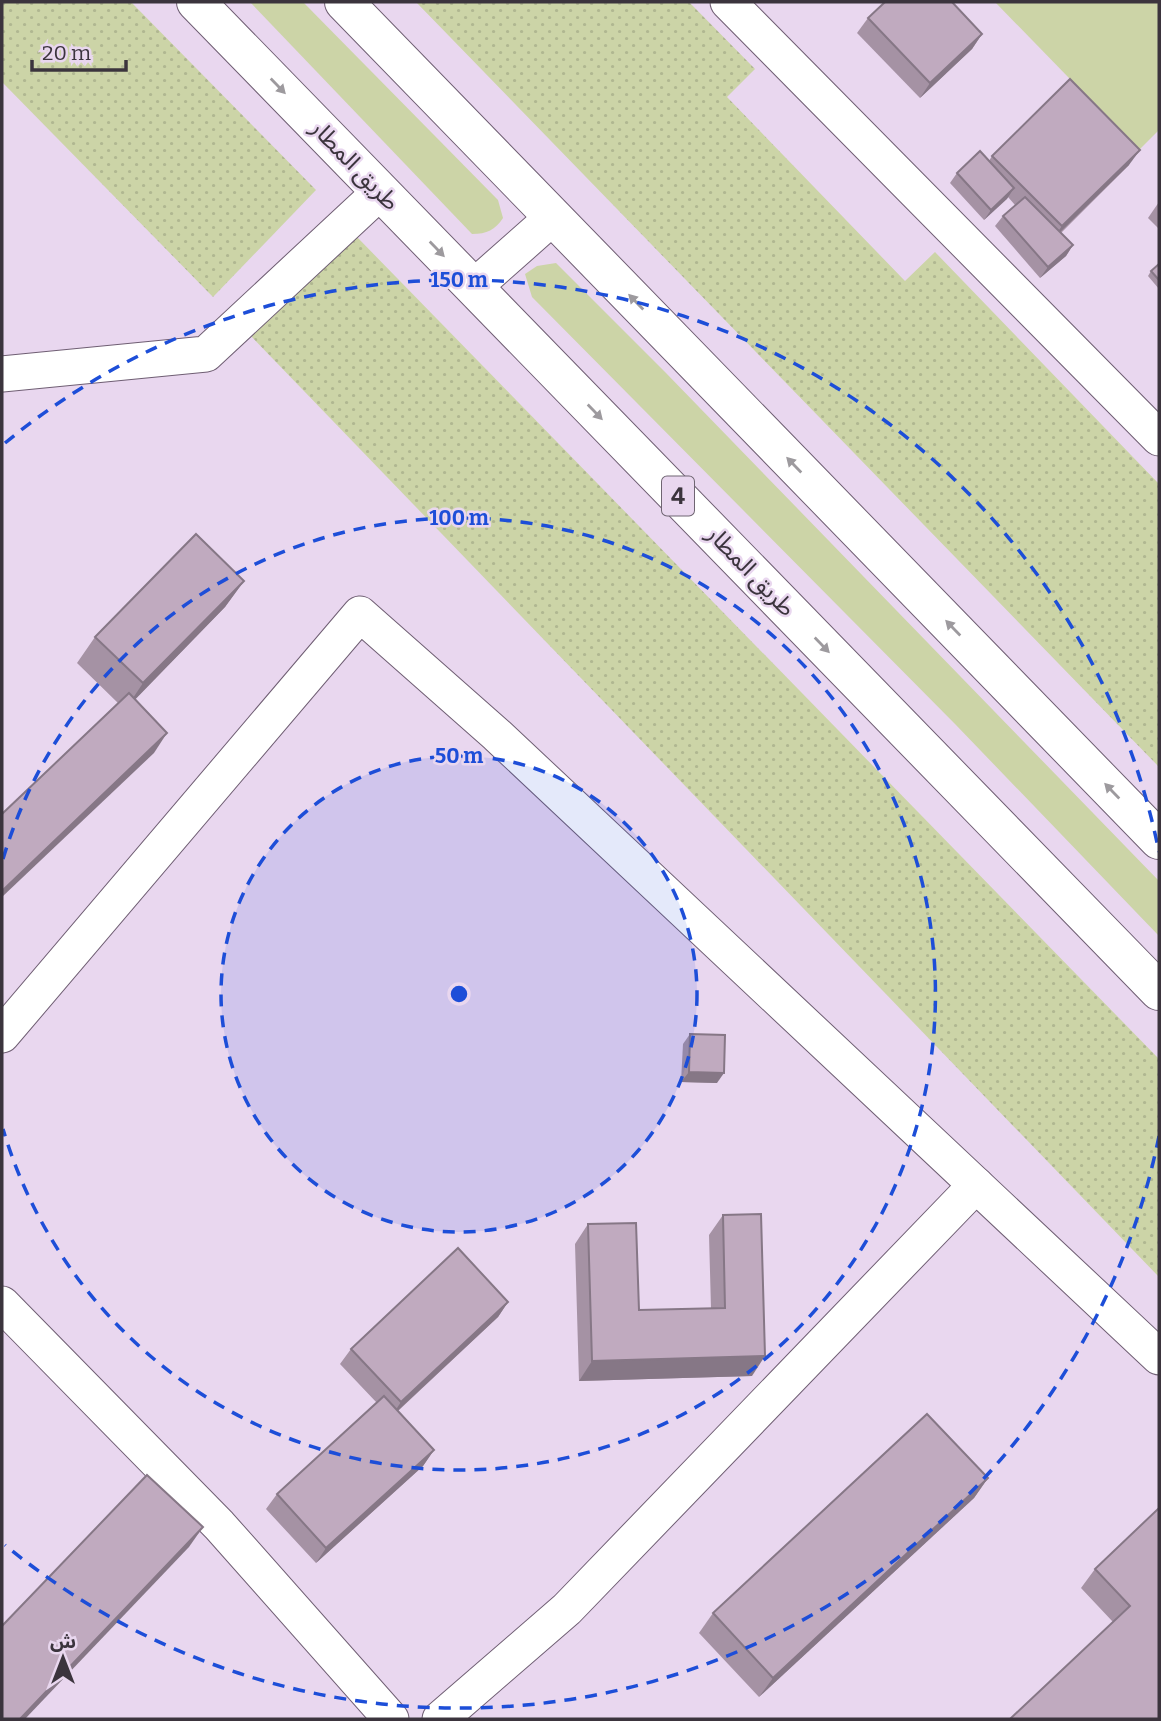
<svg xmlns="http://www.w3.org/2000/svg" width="1161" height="1721" viewBox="0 0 1161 1721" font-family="Bitter,'Noto Sans Arabic',serif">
<defs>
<pattern id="park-dots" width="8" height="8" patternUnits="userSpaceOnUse" patternTransform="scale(1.75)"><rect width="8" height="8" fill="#ccd4a7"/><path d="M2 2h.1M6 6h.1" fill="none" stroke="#b0b791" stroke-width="1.8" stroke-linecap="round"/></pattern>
</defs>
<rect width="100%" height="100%" fill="#e9d7ef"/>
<!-- grass -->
<g fill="#ccd4a7">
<path d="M250 2H303L498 200 503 218C495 230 487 234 472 234Z"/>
<path d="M995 2H1159V130L1139 150Z"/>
<path d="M556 263 666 373 1159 881V936L956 725 532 297 525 274 537 266Z"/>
</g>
<!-- park -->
<g fill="url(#park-dots)">
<path d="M2 2H131L316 190 213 297 2 82Z"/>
<path d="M416 2H689L755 69 727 97 905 281 935 252 1159 484V767Z"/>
<path d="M357 237 1159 1059V1277L248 333Z"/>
</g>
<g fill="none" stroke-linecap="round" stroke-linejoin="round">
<!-- minor casing -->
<g stroke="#6f5e73" stroke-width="37">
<g id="minor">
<path d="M728 2 1159 438"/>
<path d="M474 287 553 217"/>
<path d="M2 374 206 354 381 191"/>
<path d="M2 1035 360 614 497 735 1159 1357"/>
<path d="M2 1304 219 1525 391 1719"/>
<path d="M440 1719 567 1609 976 1185"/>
</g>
</g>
<!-- highway casing -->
<g stroke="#6f5e73" stroke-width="40">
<g id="highway">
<path d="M196 2 1159 991"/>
<path d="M344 2 1159 840"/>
</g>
</g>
<!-- minor -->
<use href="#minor" stroke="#fff" stroke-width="35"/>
<!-- highway -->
<use href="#highway" stroke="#fff" stroke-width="38"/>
</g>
<!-- wall -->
<g fill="#a592a4">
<path d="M868 18 982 34 972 49 920 98 857 33Z"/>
<path d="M992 156 1129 165 1061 233 1073 245 1066 256 1040 278 995 226 1003 216 1015 205 1008 197 984 220 950 183 957 173 989 161Z"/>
<path d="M1159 202V229L1148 218Z"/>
<path d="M1159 264V289L1148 276 1151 271Z"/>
<path d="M244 581 225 607 135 699 154 753 118 703 77 663 95 637Z"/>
<path d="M690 1034 717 1083 681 1082 683 1044Z"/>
<path d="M723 1215 752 1376 579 1381 575 1244 588 1224 639 1310 711 1308 709 1235Z"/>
<path d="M508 1302 498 1317 398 1411 434 1450 423 1466 316 1563 266 1509 277 1494 377 1403 340 1364 351 1349Z"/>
<path d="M988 1478 974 1498 759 1697 699 1633 713 1613Z"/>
<path d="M1159 1508V1719L1113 1622 1081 1588 1095 1569Z"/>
</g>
<!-- shaded-wall -->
<g fill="#867786">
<path d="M982 34 972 49 920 98 930 83Z"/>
<path d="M1140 150 1129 165 1051 241 1062 226Z"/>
<path d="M1014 188 1007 199 984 220 991 210Z"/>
<path d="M1073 245 1066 256 1040 278 1048 267Z"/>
<path d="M244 581 225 607 125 710 143 683Z"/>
<path d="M167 733 154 753 2 897V891Z"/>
<path d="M689 1072 724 1073 717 1083 681 1082Z"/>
<path d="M508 1302 498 1317 391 1417 401 1402Z"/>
<path d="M765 1356 752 1376 579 1381 592 1361Z"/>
<path d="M434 1450 423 1466 316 1563 326 1548Z"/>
<path d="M988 1478 974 1498 759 1697 773 1678Z"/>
<path d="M203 1527 189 1547 25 1719H20Z"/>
</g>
<!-- building -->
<g fill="#c0aabf" stroke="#867786" stroke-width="2">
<path d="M885 2H952L982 34 930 83 868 18Z"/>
<path d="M1070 79 1140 150 1062 226 992 156Z"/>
<path d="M980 151 1014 188 991 210 957 173Z"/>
<path d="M1025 197 1073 245 1048 267 1003 216Z"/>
<path d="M1159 264V280L1151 271Z"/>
<path d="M196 534 244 581 143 683 95 637Z"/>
<path d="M129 693 167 733 2 891V814Z"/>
<path d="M690 1034 725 1035 724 1073 689 1072Z"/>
<path d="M761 1214 765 1356 592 1361 588 1224 636 1223 639 1310 725 1308 723 1215Z"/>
<path d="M458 1248 508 1302 401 1402 351 1349Z"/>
<path d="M384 1396 434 1450 326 1548 277 1494Z"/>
<path d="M927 1414 988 1478 773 1678 713 1613Z"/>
<path d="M147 1475 203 1527 20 1719H2V1626Z"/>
<path d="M1159 1508V1719H1010L1130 1606 1095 1569Z"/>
</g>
<!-- one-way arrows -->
<defs><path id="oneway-solid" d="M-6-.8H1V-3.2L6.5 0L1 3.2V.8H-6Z" transform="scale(1.75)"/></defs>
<g fill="#9d9a9e">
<use href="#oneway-solid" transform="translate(278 86) rotate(46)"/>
<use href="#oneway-solid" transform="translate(437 249) rotate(46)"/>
<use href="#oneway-solid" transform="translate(636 302) rotate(-134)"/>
<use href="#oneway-solid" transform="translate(595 412) rotate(46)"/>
<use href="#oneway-solid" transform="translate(794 465) rotate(-134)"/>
<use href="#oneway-solid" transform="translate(953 628) rotate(-134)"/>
<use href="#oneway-solid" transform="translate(822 645) rotate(46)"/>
<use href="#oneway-solid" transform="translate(1112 791) rotate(-134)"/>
</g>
<!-- distance rings -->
<circle cx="459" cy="994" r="238" fill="#1d4ed8" fill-opacity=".12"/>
<g fill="none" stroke="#1d4ed8" stroke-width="3.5" stroke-dasharray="12 9">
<circle cx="459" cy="994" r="238"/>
<path d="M3 859A476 476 0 1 1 3 1129"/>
<path d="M1159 1136A714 714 0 0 1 5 1545M5 443A714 714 0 0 1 1159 852"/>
</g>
<g text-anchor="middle" stroke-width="5" stroke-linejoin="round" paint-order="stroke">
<!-- shield labels -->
<rect fill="#e9d7ef" stroke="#6f6572" stroke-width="2" x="662" y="476.5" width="32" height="39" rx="5"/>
<g font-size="23" font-weight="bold" fill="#3b343d">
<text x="678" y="504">4</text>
</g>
<!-- street labels -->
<g font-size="24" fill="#3b343d" stroke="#e9d7ef">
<text transform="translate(355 165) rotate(46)" y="8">طريق المطار</text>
<text transform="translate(751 571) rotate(46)" y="8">طريق المطار</text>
</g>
</g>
<circle cx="459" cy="994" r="10" fill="#1d4ed8" stroke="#e9d7ef" stroke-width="3.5"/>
<g font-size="21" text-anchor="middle" font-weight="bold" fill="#1d4ed8" stroke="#e9d7ef" stroke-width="5" stroke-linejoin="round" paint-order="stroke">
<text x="459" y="287">150 m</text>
<text x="459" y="525">100 m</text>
<text x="459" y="763">50 m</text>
</g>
<!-- border -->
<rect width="1161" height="1721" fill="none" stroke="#3b343d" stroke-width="7"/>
<!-- north arrow -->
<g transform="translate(63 1658)" stroke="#e9d7ef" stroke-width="5" paint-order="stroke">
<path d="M0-5L12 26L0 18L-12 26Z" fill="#3b343d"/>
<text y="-10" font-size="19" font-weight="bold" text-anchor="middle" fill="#3b343d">ش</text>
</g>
<!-- scale -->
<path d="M32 60v10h94v-10" fill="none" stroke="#3b343d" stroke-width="3.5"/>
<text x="42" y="60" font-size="21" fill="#3b343d" stroke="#e9d7ef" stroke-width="5" paint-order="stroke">20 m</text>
</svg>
